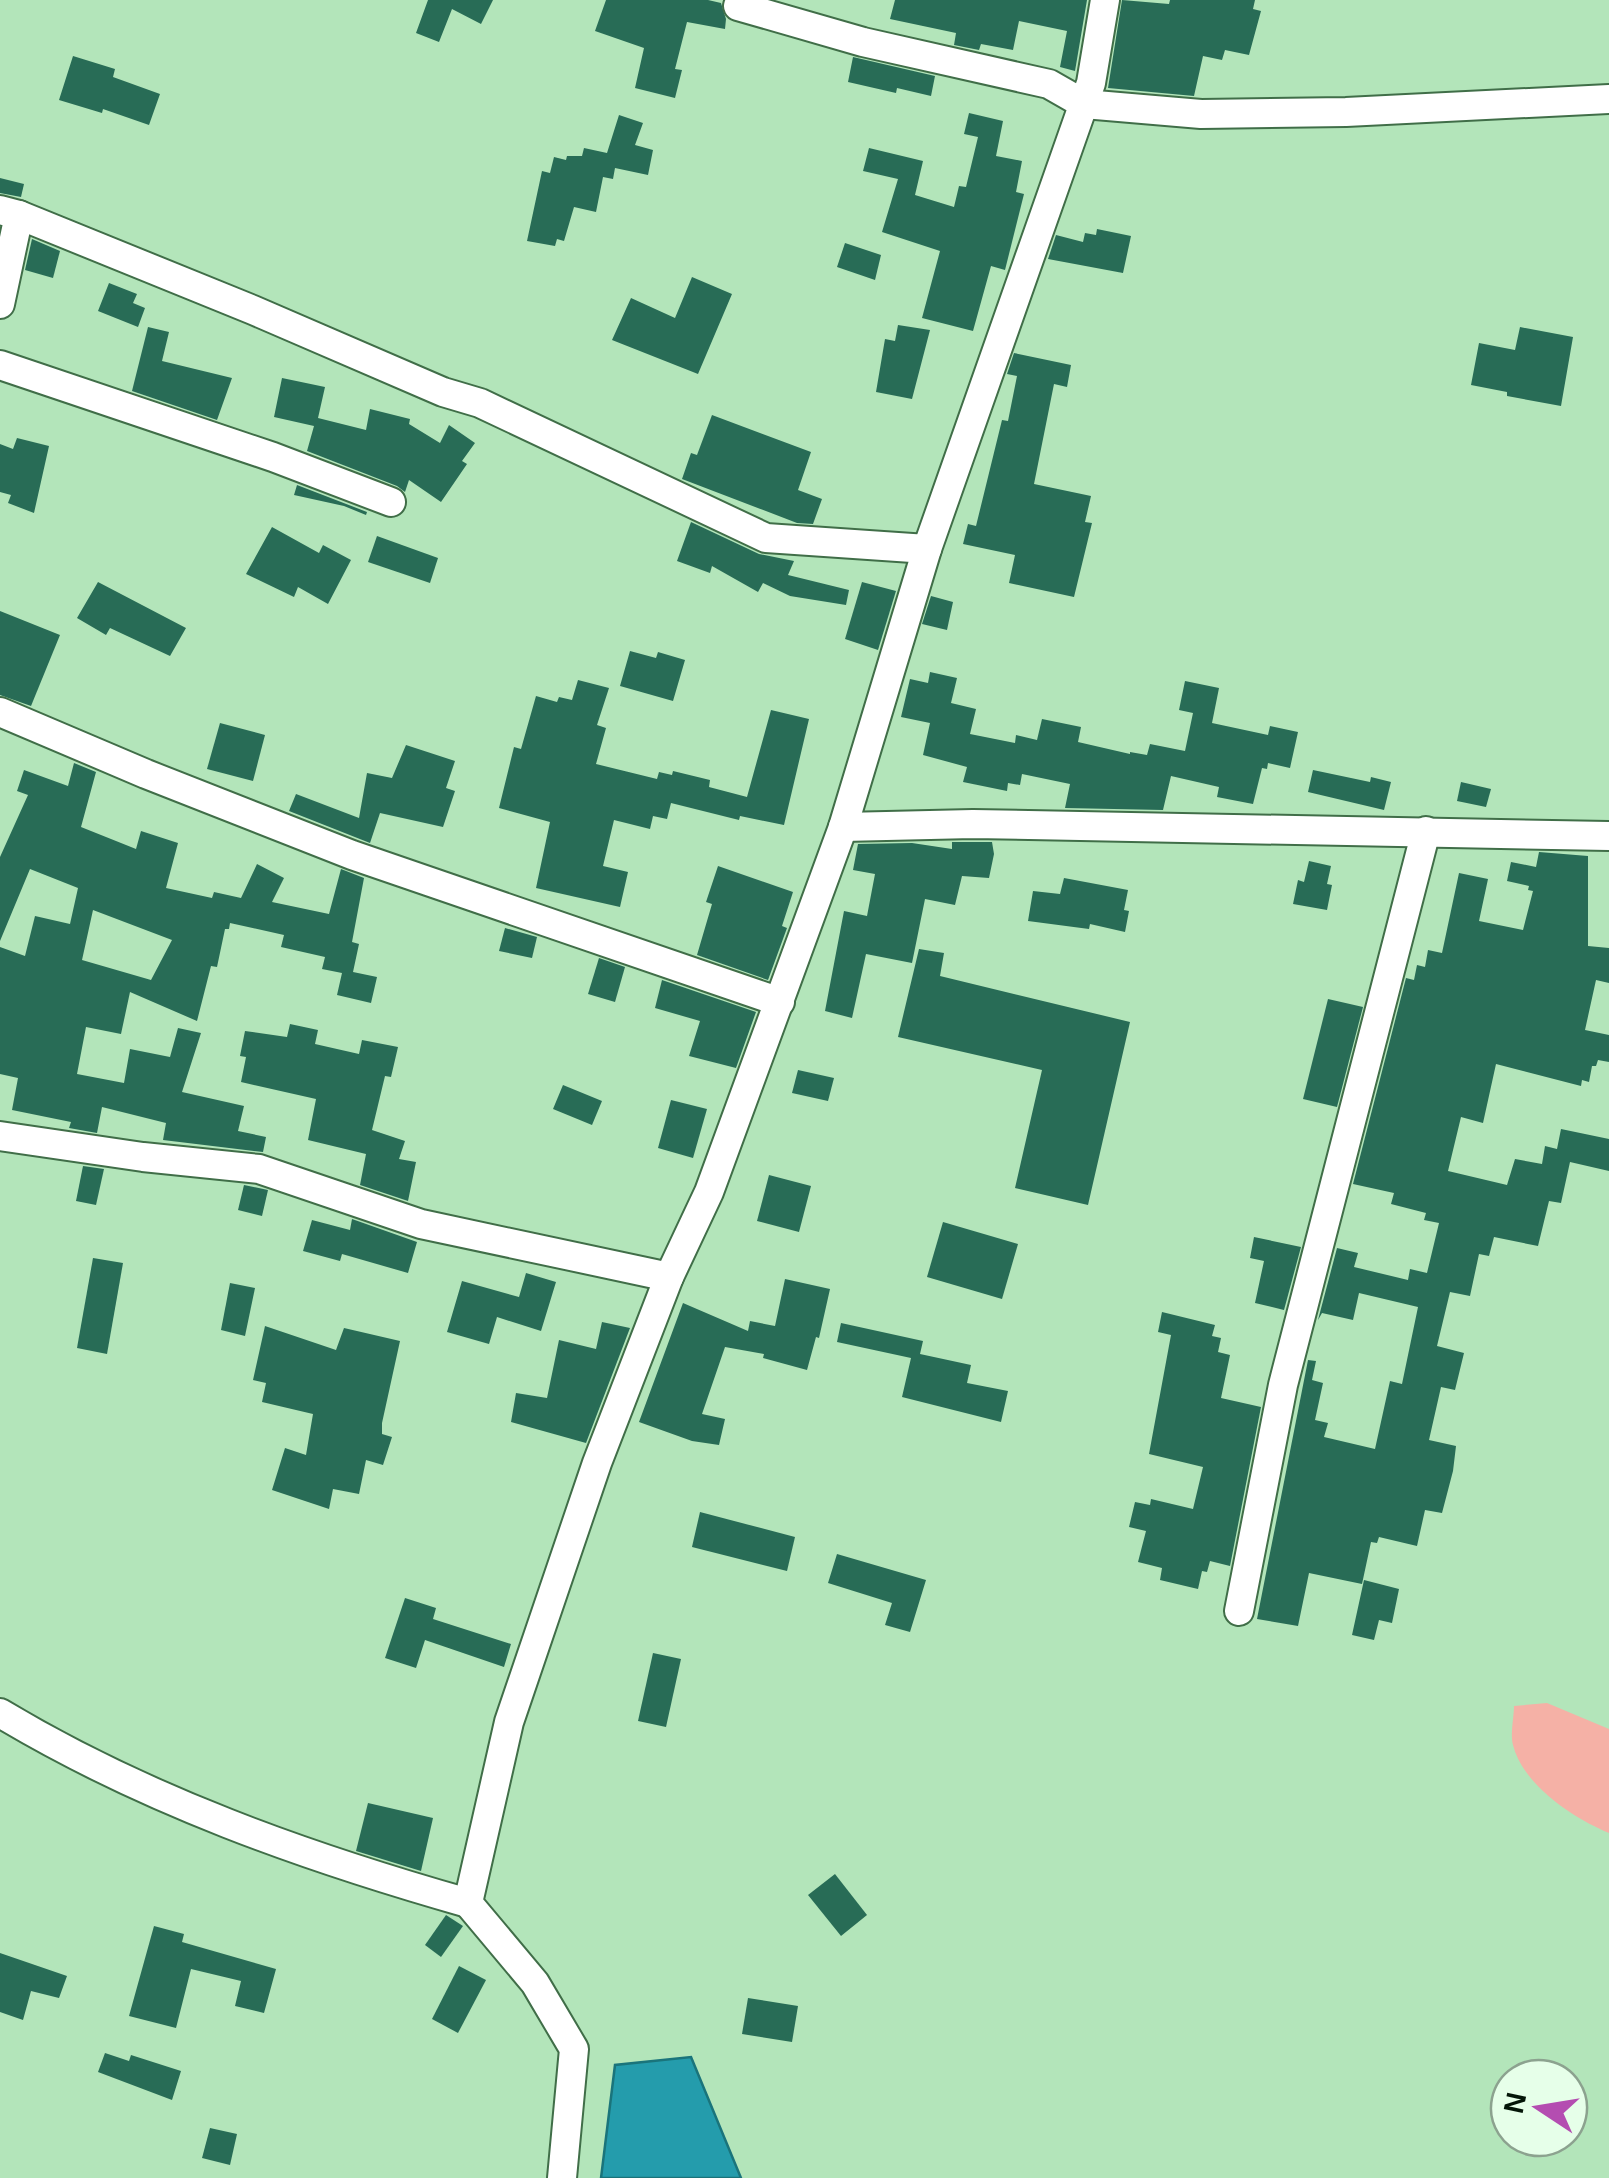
<svg xmlns="http://www.w3.org/2000/svg" width="1609" height="2178" viewBox="0 0 1609 2178" font-family="Helvetica,sans-serif">
<rect width="100%" height="100%" fill="#b3e5ba"/>
<!-- green -->
<path fill="#f5b1a6" d="M1547 1703 1609 1729V1833C1573 1818 1523 1785 1513 1745 1510 1734 1514 1717 1514 1706Z"/>
<!-- water -->
<path fill="#249cac" stroke="#1a747b" stroke-width="2.5" d="M691 2057 741 2178H601L615 2065Z"/>
<!-- building -->
<g fill="#286c56" fill-rule="evenodd">
<path d="M428 0H493L481 24 452 9 439 42 416 33Z"/>
<path d="M606 0H708L721 3 726 19 725 29 687 22 675 69 682 70 675 98 635 88 644 48 595 31Z"/>
<path d="M895 0H1087L1075 71 1060 67 1067 31 1019 21 1013 50 981 44 979 50 954 45 956 33 890 19Z"/>
<path d="M1122 0 1169 4 1170 0H1255L1253 9 1261 11 1249 55 1225 50 1222 60 1203 56 1194 96 1108 88Z"/>
<path d="M73 56 115 69 113 77 160 94 149 125 103 109 102 113 59 100Z"/>
<path d="M853 57 935 76 931 96 897 88 896 93 848 82Z"/>
<path d="M969 113 1003 121 996 156 1022 161 1016 192 1024 194 1005 270 991 266 973 331 922 318 940 251 882 232 898 179 863 171 869 148 923 161 915 195 954 207 959 186 966 187 978 137 964 134Z"/>
<path d="M619 115 643 123 635 145 653 150 648 175 615 168 613 179 603 177 596 212 574 207 564 241 557 239 555 246 527 241 542 171 550 173 554 157 566 160 567 156H582L584 148 607 153Z"/>
<path d="M0 178 24 184 21 197 0 193Z"/>
<path d="M1097 229 1131 236 1123 273 1048 259 1056 235 1083 242 1085 233 1096 235Z"/>
<path d="M32 239 60 251 53 278 25 270Z"/>
<path d="M845 243 881 255 875 280 837 267Z"/>
<path d="M692 277 732 294 698 374 612 340 631 298 675 318Z"/>
<path d="M109 283 137 294 133 303 145 308 138 327 98 311Z"/>
<path d="M898 325 930 330 912 399 876 392 885 339 895 341Z"/>
<path d="M148 327 169 332 162 361 232 378 217 420 132 391Z"/>
<path d="M1520 327 1573 337 1561 406 1507 396V392L1471 385 1479 343 1515 350Z"/>
<path d="M1014 353 1071 365 1067 387 1054 384 1034 484 1091 496 1085 522 1092 523 1074 597 1009 583 1015 555 963 544 968 524 976 526 1002 420 1008 421 1017 376 1007 374Z"/>
<path d="M282 378 325 387 318 418 366 430 370 409 410 419 409 424 440 443 449 425 475 443 462 461 467 464 441 502 409 480 405 492 397 486 307 451 314 426 274 417Z"/>
<path d="M712 415 811 452 798 490 822 499 813 524 797 523 682 479 691 453 697 455Z"/>
<path d="M17 438 49 446 34 513 8 503 11 495 0 492V444L13 449Z"/>
<path d="M297 485 367 512 366 515 344 506 294 495Z"/>
<path d="M691 522 759 554 794 561 788 575 849 590 846 605 790 596 763 583 758 592 712 566 710 573 677 561Z"/>
<path d="M272 527 319 553 323 545 351 560 328 604 298 587 294 597 246 574Z"/>
<path d="M377 536 438 558 430 583 368 562Z"/>
<path d="M98 582 186 628 170 656 110 628 106 635 77 618Z"/>
<path d="M862 582 896 591 878 650 845 639Z"/>
<path d="M931 596 953 602 947 630 922 624Z"/>
<path d="M0 611 60 635 31 706 0 695Z"/>
<path d="M630 651 656 658 658 652 685 660 673 701 620 686Z"/>
<path d="M930 672 957 678 951 703 976 709 970 734 1015 743 1016 735 1037 740 1042 719 1081 727 1078 742 1130 754V752L1147 755 1150 744 1185 751 1193 713 1179 710 1185 681 1219 688 1212 723 1268 735 1270 726 1298 732 1290 768 1268 763 1267 769 1262 768 1253 804 1217 797 1219 787 1171 776 1163 810 1065 808 1070 784 1022 774 1020 785 1008 783 1007 791 963 782 967 767 923 755 930 723 901 717 910 679 928 683Z"/>
<path d="M578 680 609 688 597 725 606 728 596 764 657 779 659 772 672 775 673 771 710 780 709 787 747 797 771 710 809 719 784 825 740 816 739 820 671 803 667 819 653 816 650 829 614 820 603 866 628 872 620 907 536 888 550 822 499 808 514 747 521 749 536 696 557 702 559 697 572 700Z"/>
<path d="M220 723 265 735 253 781 207 769Z"/>
<path d="M406 745 455 761 446 788 455 791 443 827 380 813 370 843 289 811 296 794 359 818 367 773 392 778Z"/>
<path d="M74 763 96 772 81 827 136 849 141 831 178 843 166 888 212 898 214 892 241 898 257 864 284 878 272 902 329 914 341 869 364 878 352 942 359 944 353 972 377 977 371 1003 337 995 342 973 322 969 325 957 281 947 284 935 230 923 229 929H225L217 967 211 966 197 1021 130 992 121 1034 86 1027 77 1074 124 1083 130 1049 170 1057 178 1028 201 1033 182 1092 244 1106 238 1131 266 1137 263 1152 163 1140 166 1123 102 1107 97 1133 69 1128 71 1122 12 1110 18 1078 0 1074V947L25 956 35 916 70 924 78 888 30 869 0 941V857L28 795 17 791 24 770 68 786ZM93 910 172 940 151 980 82 960Z"/>
<path d="M1313 770 1370 782 1371 777 1391 782 1384 810 1308 792Z"/>
<path d="M1461 782 1491 789 1486 807 1457 801Z"/>
<path d="M952 842H992L994 854 989 878 962 876 955 905 925 899 912 963 866 954 852 1018 825 1011 844 911 867 916 875 874 853 870 858 844 912 843 952 849Z"/>
<path d="M1539 852 1588 856V946L1609 948V983L1596 980 1585 1030 1609 1035V1062L1598 1060 1596 1066H1592L1589 1082 1582 1080 1581 1086 1496 1064 1483 1123 1461 1117 1448 1171 1507 1185 1515 1159 1542 1164 1545 1146 1557 1149 1561 1129 1609 1139V1171L1570 1162 1561 1203 1549 1201 1538 1246 1494 1237 1489 1256 1479 1254 1470 1296 1450 1292 1437 1346 1464 1353 1455 1390 1441 1387 1429 1440 1456 1446 1453 1471 1442 1513 1425 1510 1417 1546 1379 1537 1377 1543 1371 1542 1362 1584 1309 1573 1298 1626 1257 1619 1308 1360 1316 1361 1312 1380 1323 1383 1315 1420 1328 1423 1324 1437 1375 1449 1390 1381 1402 1384 1418 1307 1359 1293 1353 1320 1322 1313 1318 1320 1337 1248 1358 1253 1354 1267 1408 1280 1410 1269 1427 1273 1439 1223 1424 1220 1426 1213 1391 1204 1394 1193 1353 1184 1406 978 1414 980 1417 965 1425 967 1428 950 1442 953 1459 873 1488 879 1479 921 1523 930 1533 891 1528 890 1529 886 1507 881 1511 862 1536 867Z"/>
<path d="M1309 861 1331 866 1327 884 1332 885 1327 910 1293 904 1298 880 1304 882Z"/>
<path d="M718 866 793 892 782 926 787 928 768 980 697 955 712 904 706 902Z"/>
<path d="M1064 878 1128 890 1124 910 1129 911 1125 932 1090 924 1089 929 1028 921 1033 891 1060 894Z"/>
<path d="M505 928 537 937 532 958 499 951Z"/>
<path d="M919 949 944 953 940 976 1130 1022 1088 1205 1015 1188 1042 1070 898 1037Z"/>
<path d="M599 958 625 967 615 1002 588 994Z"/>
<path d="M662 980 756 1012 736 1068 689 1056 700 1021 655 1008Z"/>
<path d="M1328 999 1363 1007 1337 1107 1303 1099Z"/>
<path d="M290 1024 318 1030 315 1044 359 1054 362 1040 398 1047 391 1077 385 1076 372 1130 405 1141 399 1159 416 1162 408 1201 360 1185 366 1154 308 1140 316 1099 241 1082 246 1057 240 1056 245 1031 287 1037Z"/>
<path d="M798 1070 834 1078 828 1101 792 1093Z"/>
<path d="M563 1085 602 1101 592 1125 553 1109Z"/>
<path d="M671 1100 707 1109 693 1158 658 1148Z"/>
<path d="M83 1166 104 1169 96 1205 76 1201Z"/>
<path d="M769 1175 811 1186 799 1232 757 1221Z"/>
<path d="M244 1185 268 1190 262 1216 238 1210Z"/>
<path d="M352 1219 417 1242 408 1273 342 1254 340 1261 303 1251 312 1220 350 1230Z"/>
<path d="M943 1222 1018 1244 1002 1299 927 1277Z"/>
<path d="M1254 1237 1301 1247 1284 1310 1255 1303 1264 1261 1250 1258Z"/>
<path d="M93 1258 123 1263 107 1354 77 1348Z"/>
<path d="M526 1273 556 1282 541 1331 497 1317 489 1344 447 1332 462 1281 519 1297Z"/>
<path d="M785 1279 830 1289 819 1338 816 1337 807 1370 763 1358 764 1354 725 1347 702 1414 725 1419 719 1445 692 1441 639 1422 683 1303 748 1331 750 1321 775 1326Z"/>
<path d="M230 1283 255 1288 245 1336 221 1330Z"/>
<path d="M1162 1312 1215 1325 1212 1336 1221 1338 1218 1352 1230 1355 1221 1398 1261 1407 1230 1566 1210 1561 1207 1572 1202 1571 1198 1589 1160 1580 1162 1568 1138 1562 1146 1531 1129 1527 1135 1502 1150 1505 1151 1499 1193 1509 1203 1467 1149 1454 1171 1335 1158 1332Z"/>
<path d="M602 1322 630 1328 586 1443 511 1422 516 1393 547 1398 559 1340 596 1349Z"/>
<path d="M841 1323 923 1341 920 1354 971 1365 967 1383 1008 1391 1001 1422 902 1397 911 1358 837 1342Z"/>
<path d="M265 1326 336 1350 344 1328 400 1341 382 1423V1434L392 1437 383 1465 366 1460 359 1494 333 1489 329 1509 272 1490 285 1448 306 1455 313 1414 262 1402 266 1383 253 1380Z"/>
<path d="M700 1512 795 1537 787 1571 692 1547Z"/>
<path d="M837 1554 926 1580 910 1632 885 1625 892 1603 828 1583Z"/>
<path d="M1364 1580 1399 1589 1392 1623 1379 1620 1374 1640 1352 1635Z"/>
<path d="M405 1598 436 1608 433 1619 511 1644 504 1667 425 1640 416 1668 385 1658Z"/>
<path d="M653 1653 681 1659 666 1727 638 1721Z"/>
<path d="M368 1803 433 1818 421 1871 356 1851Z"/>
<path d="M835 1874 867 1915 841 1936 808 1895Z"/>
<path d="M446 1915 463 1926 441 1957 425 1945Z"/>
<path d="M154 1926 184 1934 182 1942 276 1969 264 2013 235 2006 241 1981 191 1969 176 2028 129 2016Z"/>
<path d="M0 1953 67 1976 59 1998 31 1991 23 2020 0 2012Z"/>
<path d="M459 1966 486 1980 458 2033 432 2019Z"/>
<path d="M748 1998 798 2006 792 2042 742 2034Z"/>
<path d="M105 2053 129 2061 131 2055 181 2071 172 2100 98 2072Z"/>
<path d="M210 2128 237 2134 230 2165 202 2158Z"/>
</g>
<g fill="none" stroke-linecap="round" stroke-linejoin="round">
<!-- street casing -->
<g stroke="#406e48" stroke-width="32">
<g id="street">
<path d="M738 6 863 42 1049 84 1084 104 1201 114 1346 112 1609 99"/>
<path d="M0 210 19 215 0 304"/>
<path d="M19 215 253 310 443 392 480 403 766 538 927 549"/>
<path d="M0 365 273 457 391 502"/>
<path d="M0 712 146 774 352 855 780 1002"/>
<path d="M843 827 973 824 1609 836"/>
<path d="M0 1136 143 1157 259 1169 421 1224 669 1277"/>
<path d="M1239 1611 1283 1385 1426 831"/>
<path d="M0 1713C145 1800 306 1857 468 1903"/>
<path d="M562 2178 574 2049 535 1983 468 1903 509 1722 597 1463 669 1277 709 1192 843 827 927 549 1091 83 1105 0"/>
</g>
</g>
<!-- street -->
<use href="#street" stroke="#fff" stroke-width="28"/>
</g>
<!-- north arrow -->
<g transform="translate(1539 2108) rotate(282)"><circle r="48" fill="#e6ffe9" stroke="#8ca28f" stroke-width="2.5"/>
<path d="M0-8L18 38L0 25L-18 38Z" fill="#b44db1"/>
<text y="-15" font-size="28" font-weight="bold" text-anchor="middle" fill="#041608">N</text>
</g>
</svg>
